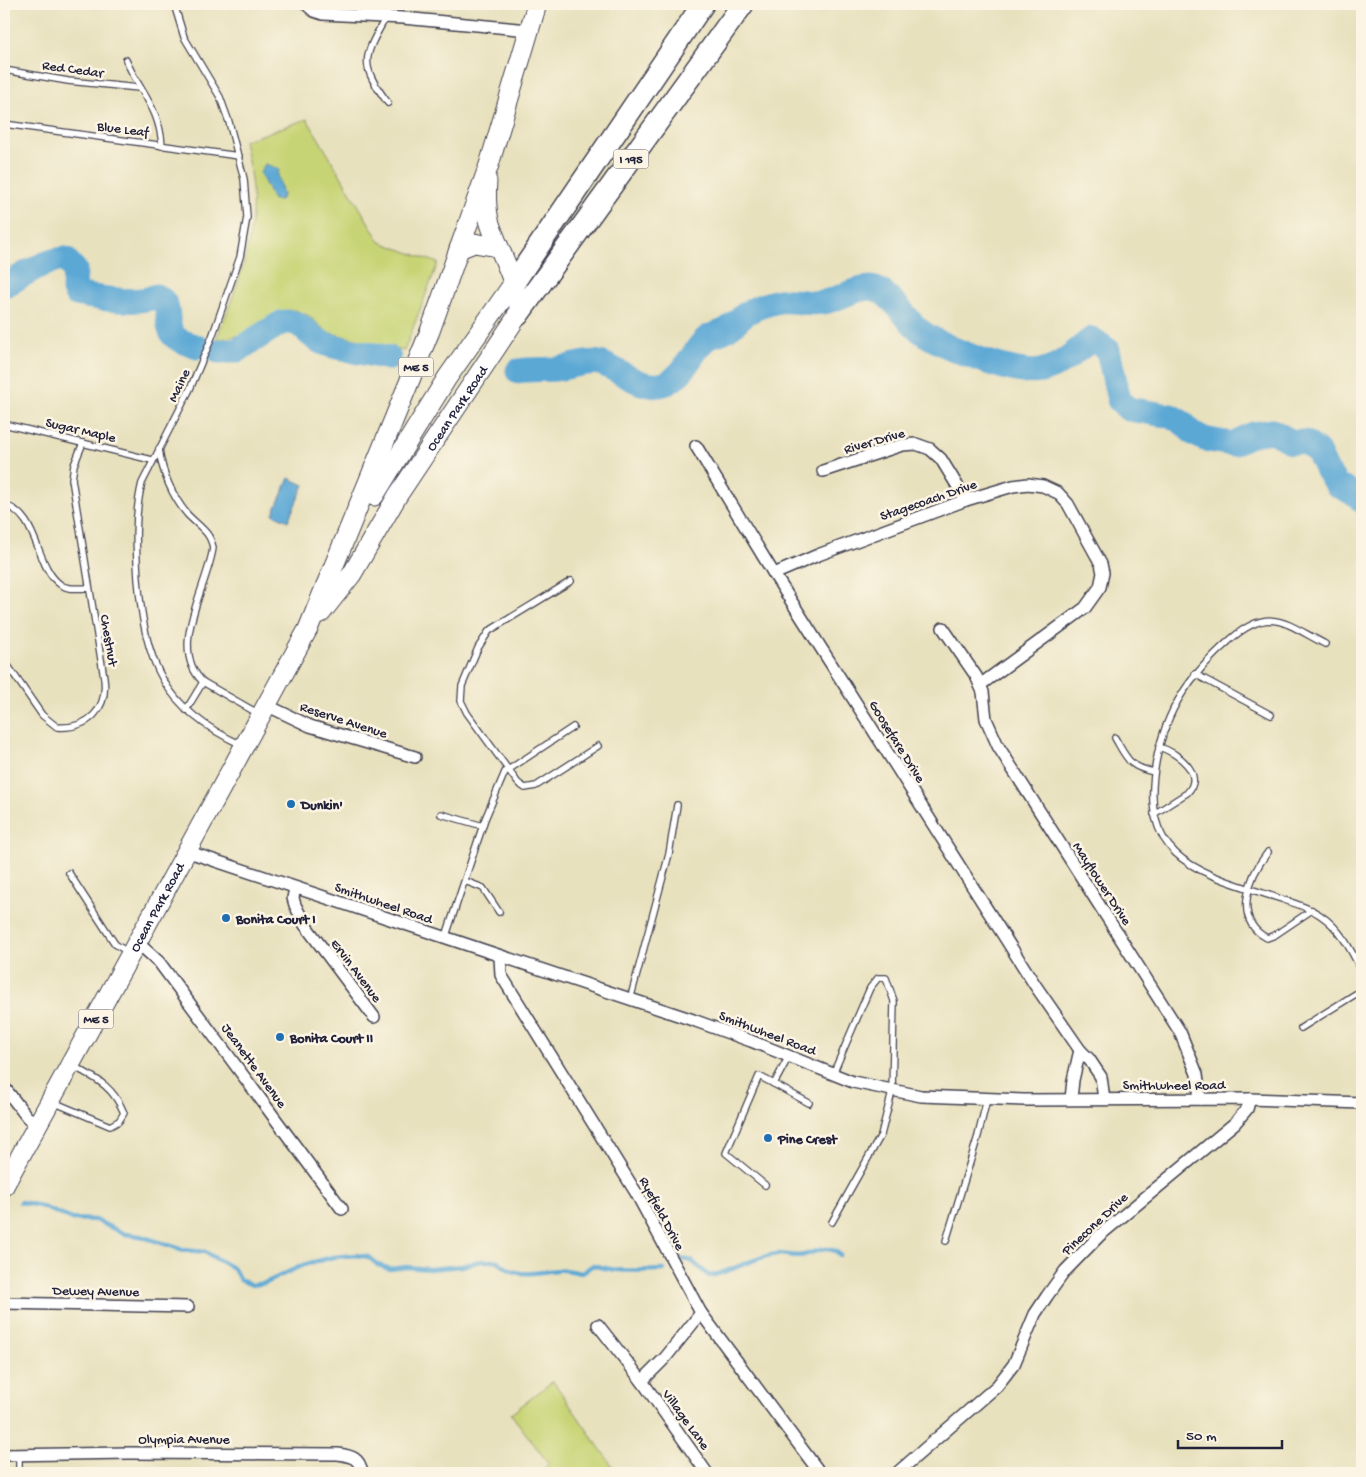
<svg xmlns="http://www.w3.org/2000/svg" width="1366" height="1477" viewBox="0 0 1366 1477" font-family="'Gochi Hand',sans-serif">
<rect width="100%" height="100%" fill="#fcf5e5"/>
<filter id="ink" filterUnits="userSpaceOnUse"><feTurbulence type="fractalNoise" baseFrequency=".02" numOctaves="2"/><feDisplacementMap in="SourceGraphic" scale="10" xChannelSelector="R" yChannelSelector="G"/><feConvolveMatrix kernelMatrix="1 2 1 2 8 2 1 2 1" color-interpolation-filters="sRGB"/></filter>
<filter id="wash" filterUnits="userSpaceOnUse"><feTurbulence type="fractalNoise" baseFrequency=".0096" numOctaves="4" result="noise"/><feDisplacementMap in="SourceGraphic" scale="20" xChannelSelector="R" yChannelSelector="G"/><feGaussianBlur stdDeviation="1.12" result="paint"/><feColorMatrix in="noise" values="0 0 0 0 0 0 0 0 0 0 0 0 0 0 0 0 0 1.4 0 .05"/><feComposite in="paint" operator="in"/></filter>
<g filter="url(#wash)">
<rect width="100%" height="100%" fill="#e8e1be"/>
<!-- green -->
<g fill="#c7d475" stroke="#747b58">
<path d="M307 119 380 242 438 263 404 351 327 332 308 315 295 310 283 311 251 333 216 340C235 292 256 243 252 189 251 173 247 157 244 141Z"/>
<path d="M553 1381 617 1473H539L549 1464 511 1414Z"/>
</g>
<!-- water -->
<g fill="#5ca8d5" stroke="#3f6588">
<path d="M265 164 279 169 278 175 283 195 280 200H273L260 173Z"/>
<path d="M289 478 304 485 288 521 273 514Z"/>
</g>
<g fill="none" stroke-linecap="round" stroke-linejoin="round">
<!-- stream -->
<g stroke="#5ca8d5" stroke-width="4.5">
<path d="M20 1202 40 1206 72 1219 95 1220 125 1234 140 1236 184 1250 205 1252 234 1269 240 1280 252 1285 265 1283 303 1265 333 1257 356 1255 369 1257 378 1265 390 1269 407 1267 429 1269 462 1266 481 1261H498C516 1280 534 1272 558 1270 566 1269 574 1272 582 1273L593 1265C617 1273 640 1270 664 1270"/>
<path d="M683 1259 692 1261 709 1276C733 1272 752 1257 777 1254 784 1253 793 1258 804 1255 817 1252 828 1243 840 1255"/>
</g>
<!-- river -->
<g stroke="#5ca8d5" stroke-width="25">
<path d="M4 286C22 276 44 260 65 259L75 270 74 290 76 294C96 298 139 305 156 296 175 303 162 325 175 337 180 342 190 344 197 347"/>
<path d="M218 351H236L281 323C303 318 304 334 321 342 339 350 369 353 389 358"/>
<path d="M518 371C531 369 543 370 555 369 570 368 585 360 600 363 620 369 643 393 667 383 685 375 692 351 707 338 712 334 718 334 724 331 733 327 739 318 747 313 755 308 770 303 779 301 796 299 812 306 828 301 843 297 855 288 871 288 888 289 906 319 918 329 937 346 1017 377 1041 371 1064 365 1074 352 1092 339L1108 350 1119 400 1128 409 1171 416 1183 423 1193 433 1204 439 1220 442 1232 444 1253 434 1272 431 1292 442H1305L1318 452 1327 471 1337 485 1358 496 1362 501"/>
</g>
</g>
</g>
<g filter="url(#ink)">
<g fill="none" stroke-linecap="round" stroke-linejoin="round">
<!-- service casing -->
<g stroke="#403f4f" stroke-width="8">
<g id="service">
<path d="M174 4 184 37 220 97 229 122 244 179 247 217 240 257 212 337 190 389 142 483C134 515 136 547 138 579 145 662 163 709 242 745"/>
<path d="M386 17C363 58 359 64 388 103"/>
<path d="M126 60C140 93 160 108 162 146"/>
<path d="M4 70 68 81 139 88"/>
<path d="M4 124 239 156"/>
<path d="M4 424 152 460"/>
<path d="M159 449C162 472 172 496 187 514 198 526 210 531 213 548 207 589 167 648 203 682L259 714"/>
<path d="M4 505C39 514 35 568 61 585 69 590 79 588 88 588"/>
<path d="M571 581 489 631 478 648 462 686 461 701 467 713 518 783 525 788 536 786 598 746"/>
<path d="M1325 644C1286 624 1270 605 1231 639 1191 674 1166 708 1156 762 1138 860 1198 872 1275 897 1290 902 1307 906 1320 915 1341 929 1351 950 1362 972"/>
<path d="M4 660 42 715 57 727C88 729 108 710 104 678L72 479 74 465 83 443"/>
<path d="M1195 674 1271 715"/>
<path d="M186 710 203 682"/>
<path d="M1115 738C1127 759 1129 767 1154 772"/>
<path d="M441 814 483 826"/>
<path d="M1154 814 1187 793C1206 774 1177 752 1159 747"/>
<path d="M1268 852C1249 876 1232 920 1267 938L1275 935 1312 910"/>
<path d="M69 873 115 944 129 953"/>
<path d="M465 881 483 888 499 912"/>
<path d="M445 939 485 819 505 772 573 727"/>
<path d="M630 1000 669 854 677 805"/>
<path d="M1301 1028 1362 990"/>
<path d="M789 1056 774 1084 809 1103"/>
<path d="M53 1102 110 1126 119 1121 124 1113C113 1086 97 1079 73 1066"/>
<path d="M765 1185 726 1153 759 1076 774 1084"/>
<path d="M832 1222 881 1135 892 1092 894 1001 886 978H878L870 988 833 1074"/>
<path d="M946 1241 978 1136 987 1099"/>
<path d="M19 1473V1455"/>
</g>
</g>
<!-- minor casing -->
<g stroke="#403f4f" stroke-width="14">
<g id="minor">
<path d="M306 4 314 11 323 14 403 18 529 30"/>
<path d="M696 446 774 574 1035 985 1080 1050 1089 1059 1101 1077 1104 1099"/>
<path d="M823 471 902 445 916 444 930 449 941 459 966 500"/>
<path d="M774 574 818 555 966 500 1013 486 1028 484 1043 486 1058 493 1068 504 1101 564 1103 573 1100 587 1085 608 980 685"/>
<path d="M943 628 976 676 983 692 986 719 998 746 1180 1032 1197 1074 1200 1099"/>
<path d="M266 705 310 726 415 757"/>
<path d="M186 851 693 1020 751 1041 853 1082 921 1096 1024 1100 1250 1099 1362 1103"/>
<path d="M295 888 293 898 295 905 305 925 374 1017"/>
<path d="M138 943 159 962 342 1209"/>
<path d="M500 957 501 975 635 1191 701 1313 820 1473"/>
<path d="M4 1087 27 1117 38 1124"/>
<path d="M1071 1099 1073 1080 1080 1050"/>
<path d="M4 1303 188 1307"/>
<path d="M598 1325 642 1381 707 1473"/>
<path d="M642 1381 665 1358 701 1313"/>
<path d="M4 1455 129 1453 338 1454C352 1456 360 1458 362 1473"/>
<path d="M897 1473 997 1386 1014 1364 1035 1314 1047 1296 1065 1271 1100 1235 1235 1123 1247 1109 1250 1099"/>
</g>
</g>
<!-- primary casing -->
<g stroke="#403f4f" stroke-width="21">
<g id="primary">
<path d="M459 249 474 243 498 247"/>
<path d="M374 496 447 378 513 284"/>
<path id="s1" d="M321 613 352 574 398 495 518 315C524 294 495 244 489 220 486 207 486 195 487 181"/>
<path id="s2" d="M4 1186 308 629 430 331 489 165 537 4"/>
</g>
</g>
<!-- motorway casing -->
<g stroke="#403f4f" stroke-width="24">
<g id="motorway">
<path d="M513 284 703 4"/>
<path d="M518 315 743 4"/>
</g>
</g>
<!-- service -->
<use href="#service" stroke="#fff" stroke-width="5.5"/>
<!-- minor -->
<use href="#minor" stroke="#fff" stroke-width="11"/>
<!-- primary -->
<use href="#primary" stroke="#fff" stroke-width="19"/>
<!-- motorway -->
<use href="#motorway" stroke="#fff" stroke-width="21"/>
</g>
</g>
<!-- markers -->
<g fill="#1f6fb2" stroke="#fcf5e5" stroke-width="2">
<circle cx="291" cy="804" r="5"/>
<circle cx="226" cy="918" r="5"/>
<circle cx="280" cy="1037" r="5"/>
<circle cx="768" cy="1138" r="5"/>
</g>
<g text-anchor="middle" stroke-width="5" stroke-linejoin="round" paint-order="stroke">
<!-- shield labels -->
<g fill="#fcf5e5" stroke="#63616e" stroke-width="1">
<rect x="613.5" y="149.5" width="35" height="19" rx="4"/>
<rect x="398.5" y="357.5" width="35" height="19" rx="4"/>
<rect x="78.5" y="1009.5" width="35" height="19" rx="4"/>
</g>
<g font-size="12" font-weight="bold" fill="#22223b">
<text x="631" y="163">I 195</text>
<text x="416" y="371">ME 5</text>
<text x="96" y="1023">ME 5</text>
</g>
<!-- street labels -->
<g font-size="14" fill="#22223b" stroke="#fcf5e5">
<text transform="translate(73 68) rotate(8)" y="5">Red Cedar</text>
<text transform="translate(123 128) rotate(7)" y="5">Blue Leaf</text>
<text transform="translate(178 385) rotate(-65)" y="5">Maine</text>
<text dy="5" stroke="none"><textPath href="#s1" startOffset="246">Ocean Park Road</textPath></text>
<text transform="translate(81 429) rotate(13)" y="5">Sugar Maple</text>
<text transform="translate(874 440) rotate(-16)" y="5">River Drive</text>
<text transform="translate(928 499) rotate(-19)" y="5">Stagecoach Drive</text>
<text transform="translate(110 640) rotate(80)" y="5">Chestnut</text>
<text transform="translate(344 719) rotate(18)" y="5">Reserve Avenue</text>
<text transform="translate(898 741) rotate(58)" y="5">Goosefare Drive</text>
<text transform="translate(1103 883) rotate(57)" y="5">Mayflower Drive</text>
<text transform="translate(384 902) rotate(19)" y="5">Smithwheel Road</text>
<text dy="5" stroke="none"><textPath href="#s2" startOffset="318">Ocean Park Road</textPath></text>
<text transform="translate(357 970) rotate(53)" y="5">Ervin Avenue</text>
<text transform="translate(768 1032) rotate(21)" y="5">Smithwheel Road</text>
<text transform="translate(255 1065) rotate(54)" y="5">Jeanette Avenue</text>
<text x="1174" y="1089">Smithwheel Road</text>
<text transform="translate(663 1213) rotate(62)" y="5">Ryefield Drive</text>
<text transform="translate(1094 1223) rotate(-43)" y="5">Pinecone Drive</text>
<text transform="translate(96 1290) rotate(1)" y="5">Dewey Avenue</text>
<text transform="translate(687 1419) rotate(54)" y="5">Village Lane</text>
<text x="184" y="1443">Olympia Avenue</text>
</g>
<!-- poi labels -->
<g font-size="14" font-weight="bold" fill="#22223b" stroke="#fcf5e5" text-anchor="start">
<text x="301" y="809">Dunkin'</text>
<text x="236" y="923">Bonita Court I</text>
<text x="290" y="1042">Bonita Court II</text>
<text x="778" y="1143">Pine Crest</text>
</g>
</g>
<!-- margin -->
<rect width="1366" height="1477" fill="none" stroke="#fcf5e5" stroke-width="20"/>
<!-- scale -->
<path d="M1178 1440v8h104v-8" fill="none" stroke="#22223b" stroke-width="2.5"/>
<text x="1186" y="1440" font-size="15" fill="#22223b" stroke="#fcf5e5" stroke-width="4" paint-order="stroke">50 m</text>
</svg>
